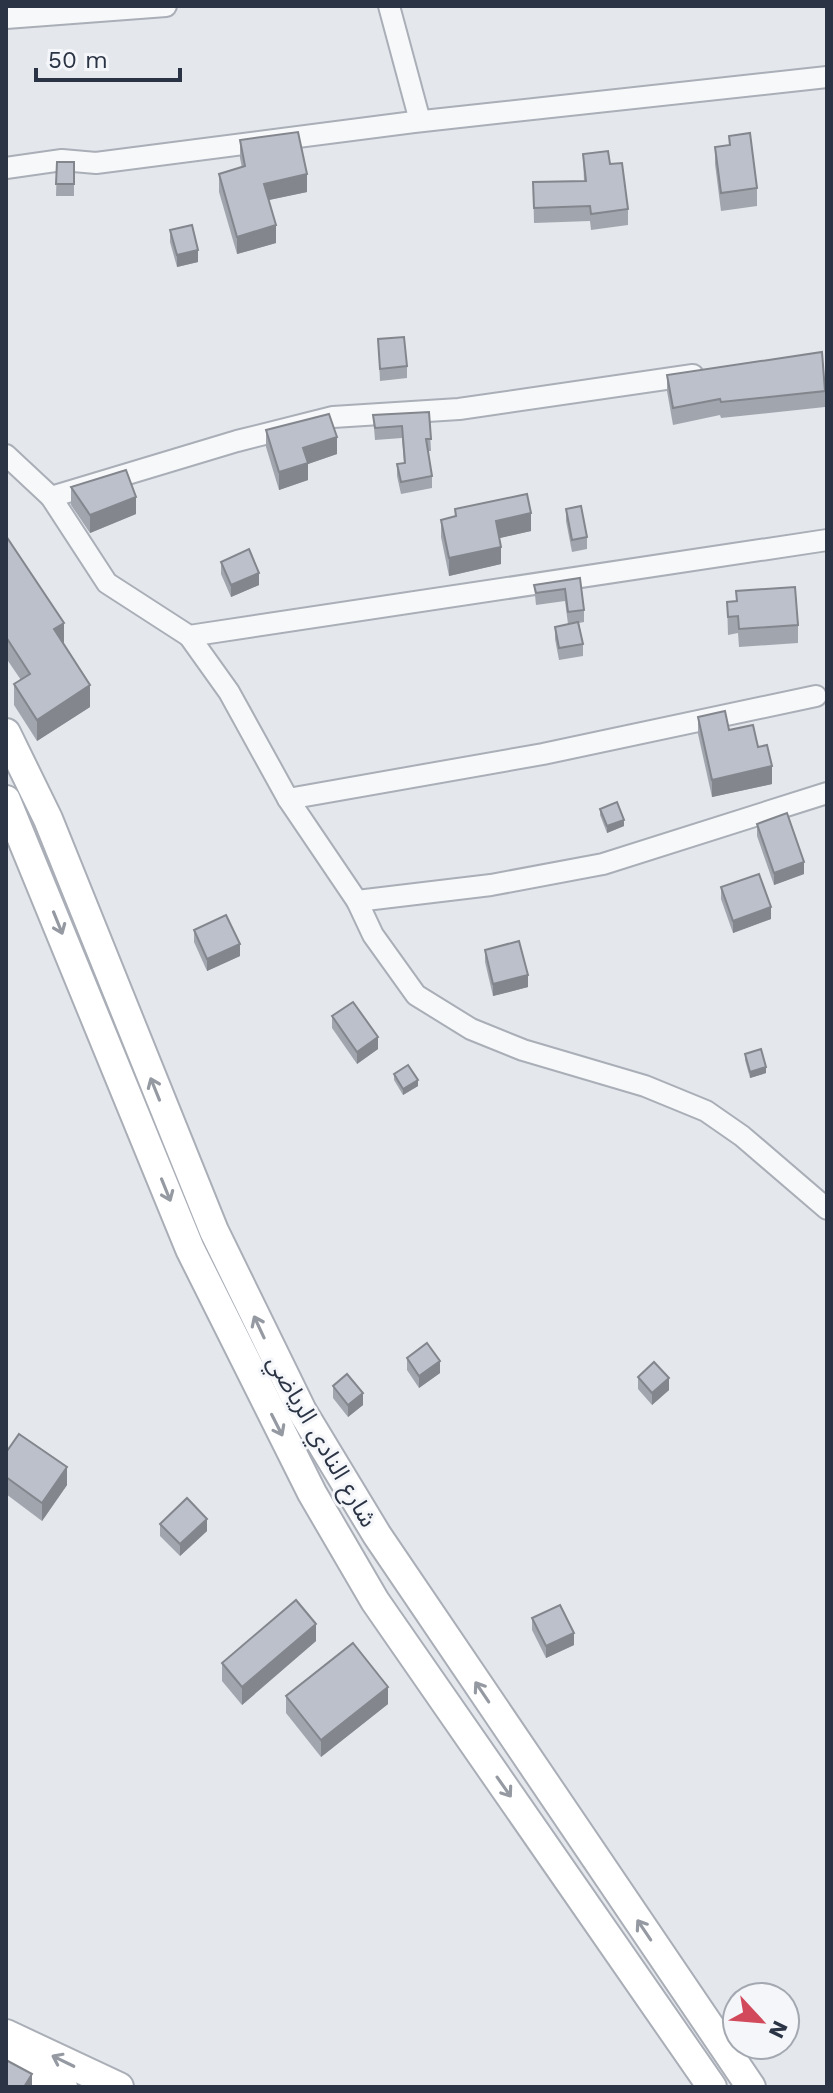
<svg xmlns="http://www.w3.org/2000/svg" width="833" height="2093" viewBox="0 0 833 2093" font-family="'Work Sans','Noto Sans Arabic',sans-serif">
<rect width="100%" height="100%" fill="#e4e7ec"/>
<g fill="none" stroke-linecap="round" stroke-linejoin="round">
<!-- minor casing -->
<g stroke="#a9aeb7" stroke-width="24">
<g id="minor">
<path d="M389 6 420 121"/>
<path d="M6 18 166 6"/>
<path d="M6 168 62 160 96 163 414 122 827 77"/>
<path d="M6 455 51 497 107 583 189 636 827 540"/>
<path d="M51 497 237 441 333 417 459 409 693 375"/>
<path d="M189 636 229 692 288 799 357 901 373 935 416 995 471 1029 523 1050 645 1086 706 1111 742 1136 827 1209"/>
<path d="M288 799 543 754 816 696"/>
<path d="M357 901 491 885 603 864 827 793"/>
</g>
</g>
<!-- secondary casing -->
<g stroke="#a9aeb7" stroke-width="32">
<g id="secondary">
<path d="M6 733 48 819 214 1231 302 1411 377 1535 751 2087"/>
<path d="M6 800 190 1249 312 1493 375 1601 712 2087"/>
<path d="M6 2034 119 2087"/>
<path d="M6 2058 63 2087"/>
</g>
</g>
<!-- minor -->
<use href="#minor" stroke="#f7f8fa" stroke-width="20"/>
<!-- secondary -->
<use href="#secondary" stroke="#fff" stroke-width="28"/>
</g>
<!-- wall -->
<g fill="#a1a5ae">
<path d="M729 136 757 188V206L721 211 715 164V147L729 145Z"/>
<path d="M240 140 307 192 269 200 276 243 237 254 219 192V174L242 168 240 158Z"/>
<path d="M583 154 610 164 628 209V225L591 230 590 221 534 223 533 182 584 181Z"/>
<path d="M57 162H74V196H56Z"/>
<path d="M170 230 198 262 177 267 170 242Z"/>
<path d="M378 339 407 366V378L380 381Z"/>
<path d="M667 375 825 391V407L721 418 720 415 673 425 667 391Z"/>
<path d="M429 412 431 451H428L432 476V488L401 494 397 476V464L404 463 402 438 375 440 373 415Z"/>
<path d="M266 430 337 454 308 464V480L279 490 266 447Z"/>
<path d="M71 487 136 514 90 533 71 505Z"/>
<path d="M455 509 531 531 499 538 501 564 449 576 441 537V520L455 517Z"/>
<path d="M566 509 587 537V549L572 552 566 521Z"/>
<path d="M6 536 64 644 90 707 37 741 14 705V684L21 680 6 658Z"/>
<path d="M221 562 259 585 231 597 221 574Z"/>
<path d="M580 578 584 610V622L579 623 583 644V656L559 660 555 639V627L568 624 565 601 536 605 534 585Z"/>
<path d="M727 602 798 625V643L739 647 738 633 728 635Z"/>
<path d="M698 717 729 730 758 747 772 784 712 797 698 734Z"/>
<path d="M600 809 624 826 607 833 600 815Z"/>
<path d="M757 824 804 874 774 885 757 836Z"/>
<path d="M721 887 771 919 733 933 721 899Z"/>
<path d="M194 930 240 956 207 971 194 942Z"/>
<path d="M485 950 528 987 493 996 485 962Z"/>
<path d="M332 1016 378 1049 357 1064 332 1028Z"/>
<path d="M745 1054 766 1073 750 1078 745 1060Z"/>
<path d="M394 1074 418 1086 403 1095 394 1080Z"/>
<path d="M407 1358 440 1373 419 1388 407 1370Z"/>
<path d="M638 1377 669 1390 652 1405 638 1389Z"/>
<path d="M333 1386 363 1405 348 1417 333 1398Z"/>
<path d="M6 1450 67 1485 42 1521 6 1494Z"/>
<path d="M160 1524 207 1531 180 1556 160 1536Z"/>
<path d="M532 1618 574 1645 546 1658 532 1630Z"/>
<path d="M316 1641 242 1705 222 1681V1663Z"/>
<path d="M286 1696 388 1704 321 1757 286 1713Z"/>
</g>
<!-- shaded-wall -->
<g fill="#83868d">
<path d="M307 174V192L264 201V184Z"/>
<path d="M276 225V243L237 254V237Z"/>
<path d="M198 250V262L177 267V255Z"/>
<path d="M337 437V454L308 464V480L279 490V472L303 448Z"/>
<path d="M136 497V514L90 533V515Z"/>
<path d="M531 513V531L496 539V521Z"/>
<path d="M501 547V564L449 576V558Z"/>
<path d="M259 573V585L231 597V585Z"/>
<path d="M64 623V644L54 629Z"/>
<path d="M90 685V707L37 741V720Z"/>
<path d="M772 766V784L712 797V780Z"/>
<path d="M624 820V826L607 833V826Z"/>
<path d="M804 862V874L774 885V873Z"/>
<path d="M771 907V919L733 933V921Z"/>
<path d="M240 944V956L207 971V959Z"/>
<path d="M528 975V987L493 996V984Z"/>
<path d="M378 1037V1049L357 1064V1052Z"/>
<path d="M766 1067V1073L750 1078V1072Z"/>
<path d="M418 1080V1086L403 1095V1089Z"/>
<path d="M440 1361V1373L419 1388V1376Z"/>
<path d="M669 1378V1390L652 1405V1393Z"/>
<path d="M363 1393V1405L348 1417V1405Z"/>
<path d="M67 1467V1485L42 1521V1503Z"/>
<path d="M207 1519V1531L180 1556V1544Z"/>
<path d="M316 1624V1641L242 1705V1687Z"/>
<path d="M574 1633V1645L546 1658V1646Z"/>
<path d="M388 1687V1704L321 1757V1740Z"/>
<path d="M32 2074V2087H24Z"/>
</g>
<!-- building -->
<g fill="#bbc0ca" stroke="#83868d" stroke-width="2">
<path d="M298 132 307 174 264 184 276 225 237 237 219 174 245 166 240 140Z"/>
<path d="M750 133 757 188 721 193 715 147 730 145 729 136Z"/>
<path d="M608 151 610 164 622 163 628 209 591 214 590 206 534 208 533 182 586 181 583 154Z"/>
<path d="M57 162H74V184H56Z"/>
<path d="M192 225 198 250 177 255 170 230Z"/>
<path d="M404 337 407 366 380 369 378 339Z"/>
<path d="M822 352 825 391 721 402 720 399 673 408 667 375Z"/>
<path d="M429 412 431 439H426L432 476 401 482 397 464 405 463 402 426 375 428 373 415Z"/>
<path d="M329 414 337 437 303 448 308 463 279 472 266 430Z"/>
<path d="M126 470 136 497 90 515 71 487Z"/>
<path d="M527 494 531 513 496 521 501 547 449 558 441 520 456 516 455 509Z"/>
<path d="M581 506 587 537 572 540 566 509Z"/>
<path d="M6 536 64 623 54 629 90 685 37 720 14 684 30 674 6 637Z"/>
<path d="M249 549 259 573 231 585 221 562Z"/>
<path d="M580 578 584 610 568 612 565 589 536 593 534 585Z"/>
<path d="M795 587 798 625 739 629 738 616 728 617 727 602 737 601 736 591Z"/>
<path d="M578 622 583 644 559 648 555 627Z"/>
<path d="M725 711 729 730 753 725 758 747 767 745 772 766 712 780 698 717Z"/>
<path d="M617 802 624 820 607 826 600 809Z"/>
<path d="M787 813 804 862 774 873 757 824Z"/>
<path d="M759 874 771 907 733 921 721 887Z"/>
<path d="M226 915 240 944 207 959 194 930Z"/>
<path d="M519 941 528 975 493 984 485 950Z"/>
<path d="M353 1002 378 1037 357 1052 332 1016Z"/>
<path d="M761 1049 766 1067 750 1072 745 1054Z"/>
<path d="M408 1065 418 1080 403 1089 394 1074Z"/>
<path d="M427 1343 440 1361 419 1376 407 1358Z"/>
<path d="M654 1362 669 1378 652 1393 638 1377Z"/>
<path d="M347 1374 363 1393 348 1405 333 1386Z"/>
<path d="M19 1434 67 1467 42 1503 6 1477V1450L7 1451Z"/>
<path d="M187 1498 207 1519 180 1544 160 1524Z"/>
<path d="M296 1600 316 1624 242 1687 222 1663Z"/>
<path d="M560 1605 574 1633 546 1646 532 1618Z"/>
<path d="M353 1643 388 1687 321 1740 286 1696Z"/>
<path d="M6 2060 32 2074 24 2087H6Z"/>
</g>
<!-- one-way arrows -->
<defs><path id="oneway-shaft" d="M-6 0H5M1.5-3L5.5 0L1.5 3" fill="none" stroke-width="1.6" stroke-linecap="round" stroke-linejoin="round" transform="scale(2)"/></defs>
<g stroke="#959aa2">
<use href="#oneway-shaft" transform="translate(58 923) rotate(68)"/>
<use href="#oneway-shaft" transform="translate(155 1089) rotate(-112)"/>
<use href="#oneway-shaft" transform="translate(166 1190) rotate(68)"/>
<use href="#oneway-shaft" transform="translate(259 1327) rotate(-115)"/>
<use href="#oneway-shaft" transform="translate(277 1425) rotate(63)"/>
<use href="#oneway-shaft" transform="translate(482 1692) rotate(-124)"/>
<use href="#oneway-shaft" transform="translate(504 1787) rotate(55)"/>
<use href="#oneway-shaft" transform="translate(644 1930) rotate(-124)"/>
<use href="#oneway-shaft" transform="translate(63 2061) rotate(-154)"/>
</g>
<g text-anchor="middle" stroke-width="6" stroke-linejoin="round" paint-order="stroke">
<!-- street labels -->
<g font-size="24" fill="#2b3445" stroke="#f4f6f9">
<text transform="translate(322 1441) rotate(60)" y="8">شارع النادي الرياضي</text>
</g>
</g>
<!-- border -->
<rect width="833" height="2093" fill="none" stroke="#2b3445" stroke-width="16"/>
<!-- north arrow -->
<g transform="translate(761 2021) rotate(116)"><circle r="38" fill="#f4f6f9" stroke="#a4a8b1" stroke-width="2"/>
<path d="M0-6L14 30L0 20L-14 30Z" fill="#d1495b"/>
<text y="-12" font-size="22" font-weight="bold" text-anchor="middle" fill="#2b3445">N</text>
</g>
<!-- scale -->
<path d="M36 68v12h144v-12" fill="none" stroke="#2b3445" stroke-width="4"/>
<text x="48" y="68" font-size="24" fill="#2b3445" stroke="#f4f6f9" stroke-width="6" paint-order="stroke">50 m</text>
</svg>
